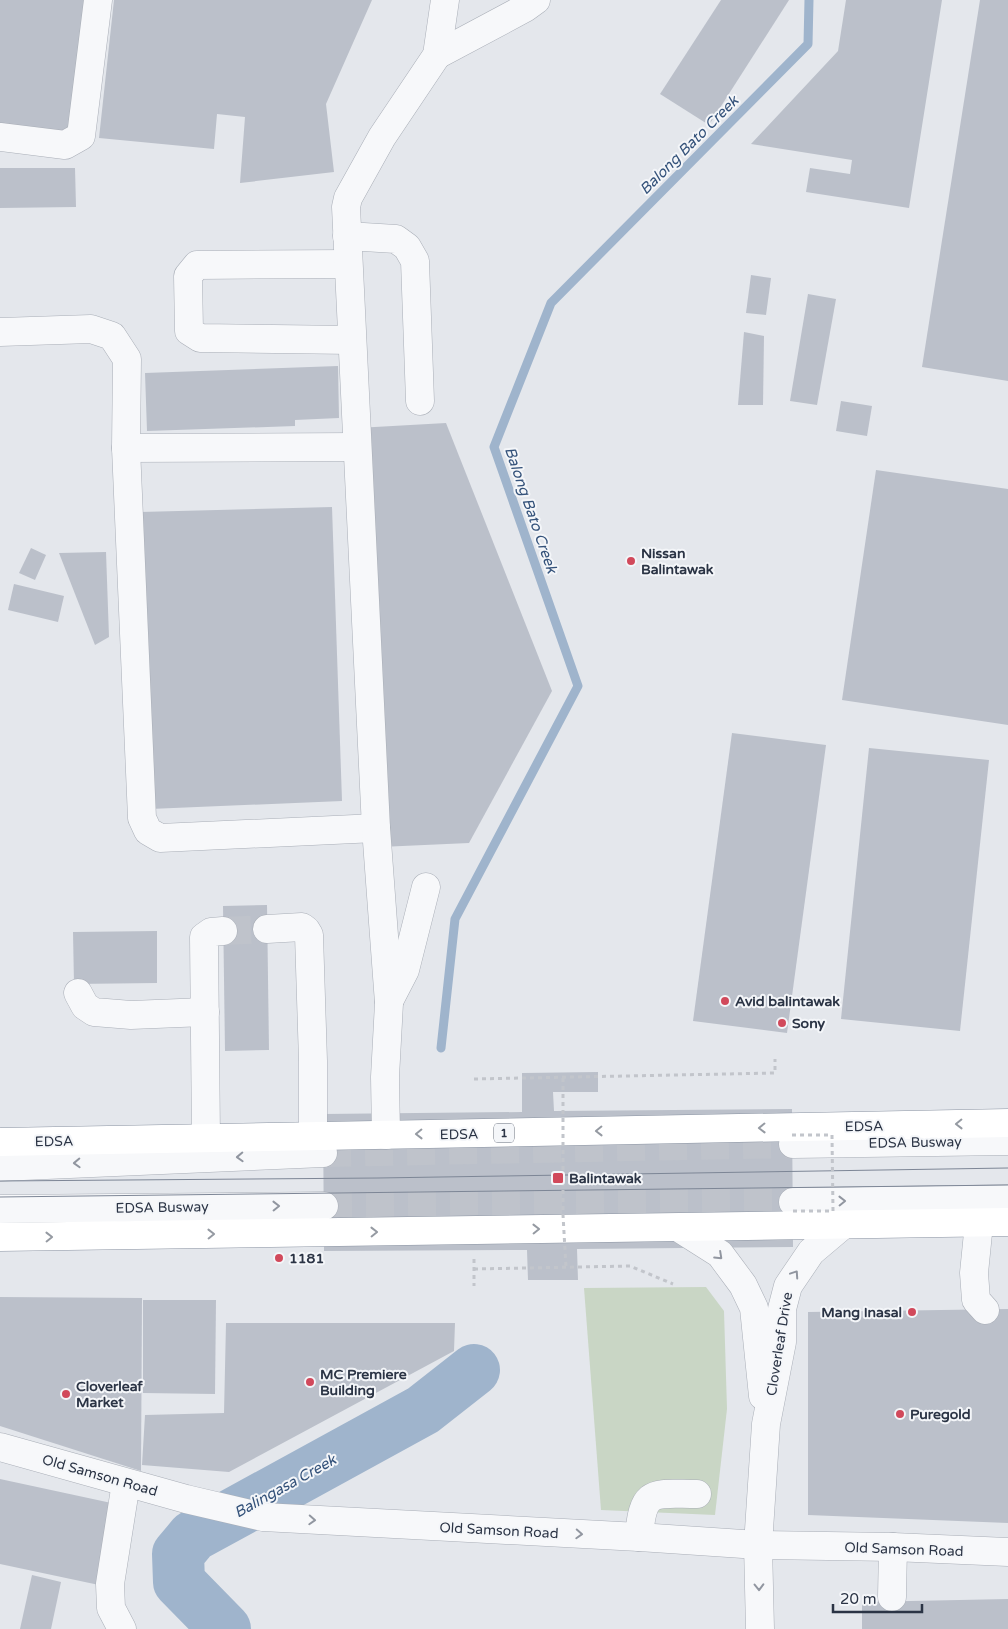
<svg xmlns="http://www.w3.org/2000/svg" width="1008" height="1629" viewBox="0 0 1008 1629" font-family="'Varela Round',sans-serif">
<rect width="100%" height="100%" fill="#e4e7ec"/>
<!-- green -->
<path fill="#c9d6c5" d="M706 1287 724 1311 727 1409 715 1515 601 1510 584 1288Z"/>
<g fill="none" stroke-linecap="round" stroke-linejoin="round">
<!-- stream -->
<path stroke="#9fb4cc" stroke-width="9" d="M441 1048 455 919 578 686 494 447 551 303 808 44 809 0"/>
<!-- river -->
<path stroke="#9fb4cc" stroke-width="52" d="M225 1629 179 1582 178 1554 193 1536 423 1410 474 1370"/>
</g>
<!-- building -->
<g fill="#bbc0ca">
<path d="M0 0H88L71 141 0 132Z"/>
<path d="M114 0H372L326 104 334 172 240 183 245 117 217 114 214 149 99 138Z"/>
<path d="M721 0H789L709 125 660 94Z"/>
<path d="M846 0H942L909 208 806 192 810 168 850 174 852 160 751 144 838 51Z"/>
<path d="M980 0H1008V381L922 367Z"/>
<path d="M0 168H75L76 207 0 208Z"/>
<path d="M751 275 771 278 766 315 746 313Z"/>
<path d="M808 294 836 299 817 405 790 401Z"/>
<path d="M744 332 764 336 763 405H738Z"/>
<path d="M338 366 339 418 295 420V426L147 431 145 373Z"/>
<path d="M841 401 872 406 867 436 836 431Z"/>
<path d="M446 423 552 691 469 843 380 847 357 428Z"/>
<path d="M876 470 1008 489V725L842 700Z"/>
<path d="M332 507 342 801 150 809 140 512Z"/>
<path d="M31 548 46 555 35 580 19 573Z"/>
<path d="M106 552 109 637 95 645 59 553Z"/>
<path d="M14 584 64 596 58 622 8 610Z"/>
<path d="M732 733 826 745 787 1033 693 1021Z"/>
<path d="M869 748 989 760 960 1031 841 1019Z"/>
<path d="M267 905 269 1050 225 1051 223 906Z"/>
<path d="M157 931V983L74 984 73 932Z"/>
<path d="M598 1072V1092H553L554 1111 792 1109 793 1247 577 1249 578 1280H528L527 1250 324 1251 323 1114 522 1112V1073Z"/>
<path d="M0 1297 142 1298 141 1471 0 1426Z"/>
<path d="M143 1300H216L215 1394 143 1393Z"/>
<path d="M1008 1309V1523L808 1515V1312Z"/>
<path d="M226 1323H455L454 1351 229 1472 142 1465 145 1415 224 1413Z"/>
<path d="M0 1479 116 1504 99 1585 0 1564Z"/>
<path d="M32 1575 61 1582 51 1629H20Z"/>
<path d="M1008 1599V1629H862V1602Z"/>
</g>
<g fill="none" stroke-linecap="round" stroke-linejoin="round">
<!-- minor-tunnel -->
<g stroke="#bfc3cb" stroke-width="28" stroke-dasharray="28 14" stroke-linecap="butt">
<path d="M223 931 267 929"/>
<path d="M323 1153 793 1144"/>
<path d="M324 1206 793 1202"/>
</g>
<!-- minor casing -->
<g stroke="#a9aeb7" stroke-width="29">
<g id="minor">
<path d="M437 55 525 8 536 0"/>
<path d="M0 137 65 145 81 136 98 0"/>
<path d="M347 236 396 239 407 247 415 261 420 401"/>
<path d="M348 264 197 265 188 276 189 331 200 338 352 340"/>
<path d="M0 332 91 329 112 336 127 359 126 448 142 818 148 831 160 838 376 828"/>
<path d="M126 448 357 447"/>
<path d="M267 929 302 927 306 930 309 935 313 1061V1137"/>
<path d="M78 993 85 1006 94 1012 131 1015 205 1012"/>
<path d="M389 1001 405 970 426 887"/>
<path d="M386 1135 385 1077 389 1003 376 828 346 207 348 198 382 137 437 55 445 0"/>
<path d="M206 1138 204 937 211 932 223 931"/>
<path d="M793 1144 1008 1141"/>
<path d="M0 1167 323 1153"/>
<path d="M793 1202 1008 1199"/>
<path d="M0 1209 324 1206"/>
<path d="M979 1223 974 1273 976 1300 985 1310"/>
<path d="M679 1228 720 1254 743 1285 754 1308 763 1396"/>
<path d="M0 1447 186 1499 263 1517 639 1537 758 1545 893 1547 1008 1552"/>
<path d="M639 1537C643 1487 653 1494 697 1494"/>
<path d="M892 1597 893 1547"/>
<path d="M122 1629 111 1608 110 1584 126 1483"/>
<path d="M760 1629 758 1545 766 1424 782 1342V1309L788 1286 811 1252 843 1225"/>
</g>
</g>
<!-- highway casing -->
<g stroke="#8b94a3" stroke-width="29">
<g id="highway">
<path d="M0 1142 1008 1123"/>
<path d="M0 1237 1008 1222"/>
</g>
</g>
<!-- path -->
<g stroke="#c2c5cb" stroke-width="3" stroke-dasharray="4 4" stroke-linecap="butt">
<path d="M474 1079 775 1073V1059"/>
<path d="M474 1259V1286"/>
<path d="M474 1269 630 1266 673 1284"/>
</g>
<!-- minor -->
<use href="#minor" stroke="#f7f8fa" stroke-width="28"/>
<!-- highway -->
<use href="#highway" stroke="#fff" stroke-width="28"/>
<!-- tram -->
<g stroke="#7d8696" stroke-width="1">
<path d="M0 1181 378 1178 1008 1168"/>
<path d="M0 1197 1008 1185"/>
</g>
<!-- path-bridge -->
<g stroke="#c2c5cb" stroke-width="3" stroke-dasharray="4 4" stroke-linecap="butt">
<path d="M563 1078V1215L566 1267"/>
<path d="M792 1135H832L833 1211H793"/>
</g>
</g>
<!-- one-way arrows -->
<defs><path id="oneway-chevron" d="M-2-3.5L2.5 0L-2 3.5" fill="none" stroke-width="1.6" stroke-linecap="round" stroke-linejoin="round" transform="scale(1.25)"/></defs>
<g stroke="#959aa2">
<use href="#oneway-chevron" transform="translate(959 1124) rotate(179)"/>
<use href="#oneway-chevron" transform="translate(762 1128) rotate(179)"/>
<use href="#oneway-chevron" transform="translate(599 1131) rotate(179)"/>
<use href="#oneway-chevron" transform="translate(419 1134) rotate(179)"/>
<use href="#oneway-chevron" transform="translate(536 1229) rotate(-1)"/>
<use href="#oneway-chevron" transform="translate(374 1232) rotate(-1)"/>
<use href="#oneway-chevron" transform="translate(211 1234) rotate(-1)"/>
<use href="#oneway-chevron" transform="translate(49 1237) rotate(-1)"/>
</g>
<g stroke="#9196a0">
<use href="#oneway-chevron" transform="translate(240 1157) rotate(178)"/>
<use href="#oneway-chevron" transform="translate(77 1163) rotate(178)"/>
<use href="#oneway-chevron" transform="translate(842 1201) rotate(-1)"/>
<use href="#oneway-chevron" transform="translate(276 1206) rotate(-1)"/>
<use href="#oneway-chevron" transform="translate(719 1256) rotate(43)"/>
<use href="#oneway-chevron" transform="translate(795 1274) rotate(-56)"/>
<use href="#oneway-chevron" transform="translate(312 1520) rotate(3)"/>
<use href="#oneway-chevron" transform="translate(579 1534) rotate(3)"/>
<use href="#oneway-chevron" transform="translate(759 1587) rotate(89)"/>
</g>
<!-- markers -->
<g fill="#d1495b" stroke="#f4f6f9" stroke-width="2">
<circle cx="631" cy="561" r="5"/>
<circle cx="725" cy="1001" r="5"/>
<circle cx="782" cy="1023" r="5"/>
<rect x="552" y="1172" width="12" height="12" rx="2.5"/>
<circle cx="279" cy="1258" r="5"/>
<circle cx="912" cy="1312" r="5"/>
<circle cx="310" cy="1382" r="5"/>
<circle cx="66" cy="1394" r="5"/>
<circle cx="900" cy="1414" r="5"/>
</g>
<g text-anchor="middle" stroke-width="4" stroke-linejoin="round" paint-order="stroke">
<!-- shield labels -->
<rect fill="#f4f6f9" stroke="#676e7b" stroke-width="1" x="494" y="1123.5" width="20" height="19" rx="4"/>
<g font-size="12" font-weight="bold" fill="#2b3445">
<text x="504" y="1137">1</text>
</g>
<!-- poi labels -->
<g font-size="14" font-weight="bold" fill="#2b3445" stroke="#f4f6f9" text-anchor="start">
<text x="641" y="558">Nissan<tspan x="641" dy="16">Balintawak</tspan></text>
<text x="735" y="1006">Avid balintawak</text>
<text x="792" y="1028">Sony</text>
<text x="569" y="1183">Balintawak</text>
<text x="289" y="1263">1181</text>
<text x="902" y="1317" text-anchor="end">Mang Inasal</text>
<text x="320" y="1379">MC Premiere<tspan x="320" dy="16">Building</tspan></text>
<text x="76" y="1391">Cloverleaf<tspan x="76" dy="16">Market</tspan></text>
<text x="910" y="1419">Puregold</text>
</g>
<!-- street labels -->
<g font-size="14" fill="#2b3445" stroke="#f4f6f9">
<text transform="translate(864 1126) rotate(-1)" y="5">EDSA</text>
<text transform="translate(459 1134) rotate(-1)" y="5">EDSA</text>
<text transform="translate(54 1141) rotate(-1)" y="5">EDSA</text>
<text transform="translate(915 1142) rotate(-1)" y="5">EDSA Busway</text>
<text transform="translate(162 1207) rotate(-1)" y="5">EDSA Busway</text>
<text transform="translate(779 1344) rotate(-81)" y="5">Cloverleaf Drive</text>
<text transform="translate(100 1475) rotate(16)" y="5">Old Samson Road</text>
<text transform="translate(499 1530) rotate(3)" y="5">Old Samson Road</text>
<text transform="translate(904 1549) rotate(2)" y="5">Old Samson Road</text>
</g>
<!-- water labels -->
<g font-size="15" font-style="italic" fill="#34527a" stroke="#f4f6f9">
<text transform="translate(689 145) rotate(-45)" y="5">Balong Bato Creek</text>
<text transform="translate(531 510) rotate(71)" y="5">Balong Bato Creek</text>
<text transform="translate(285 1486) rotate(-29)" y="5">Balingasa Creek</text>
</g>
</g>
<!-- scale -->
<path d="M833 1604v8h89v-8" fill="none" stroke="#2b3445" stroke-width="2.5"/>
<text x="840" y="1604" font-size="15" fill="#2b3445" stroke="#f4f6f9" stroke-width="4" paint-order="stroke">20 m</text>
</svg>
